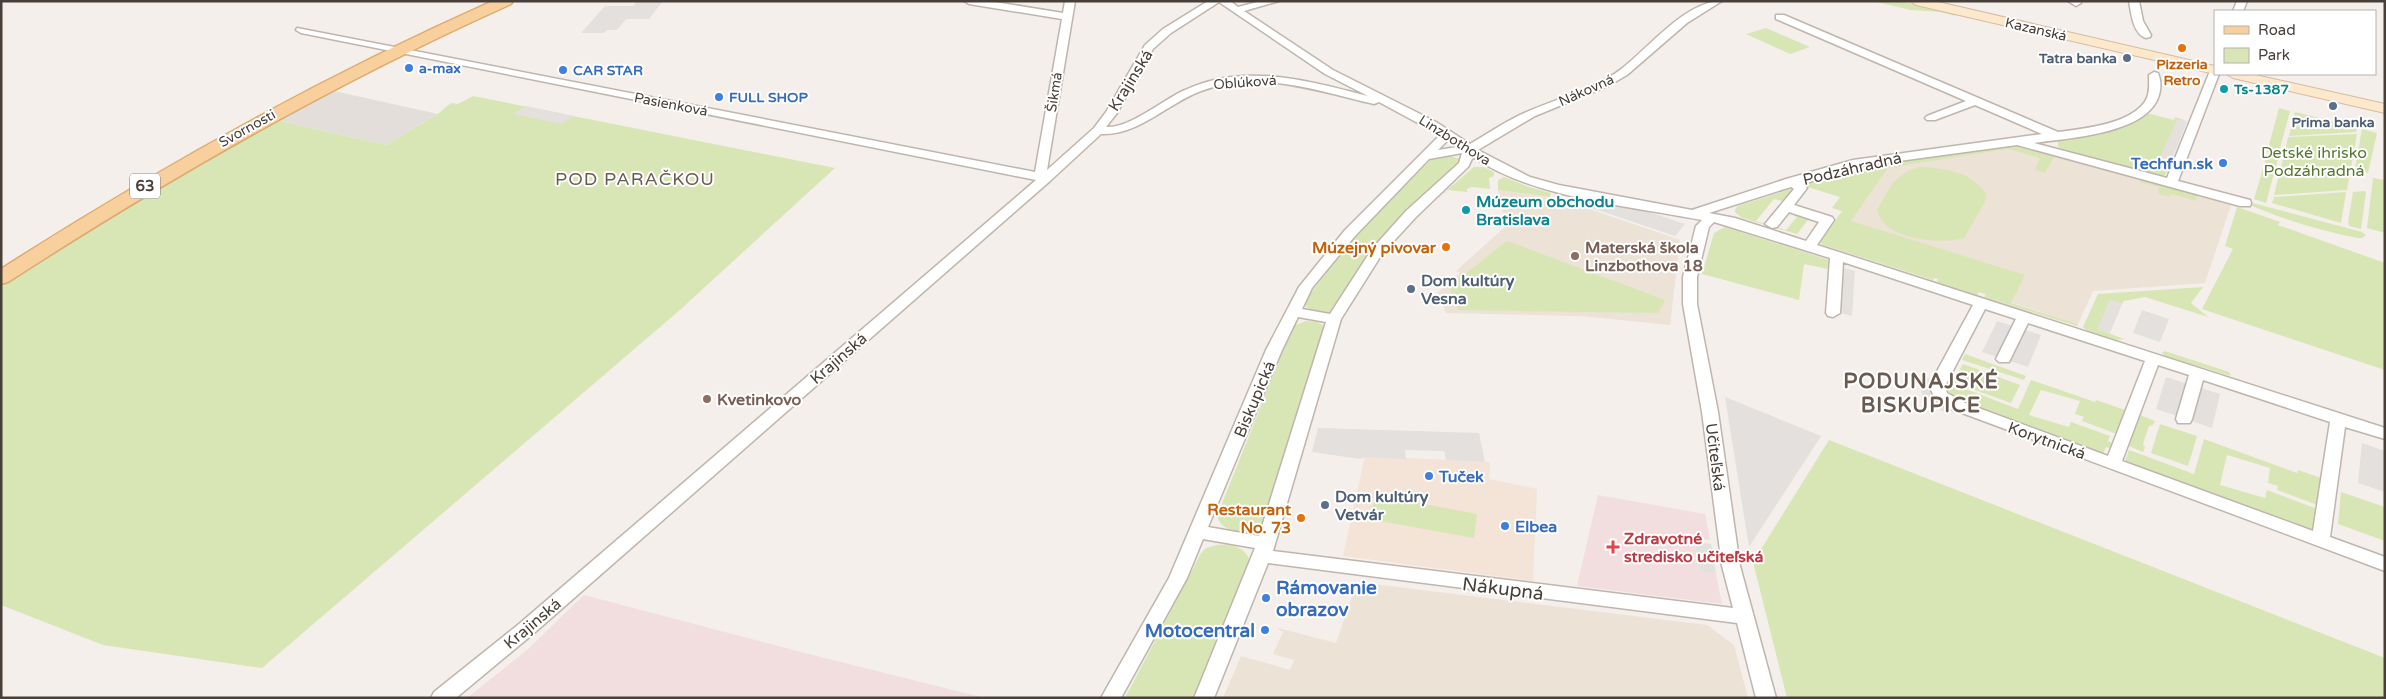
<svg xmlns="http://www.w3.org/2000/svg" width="2386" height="699" viewBox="0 0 2386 699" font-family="'Varela Round',sans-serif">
<rect width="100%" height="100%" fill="#f4efea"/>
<!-- commercial -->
<path fill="#f4e3d7" d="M1365 456 1490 462 1489 479 1537 489 1533 581 1343 556Z"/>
<!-- industrial -->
<path fill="#e4dedb" d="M334 91 438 114 386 145 276 120Z"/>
<!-- education -->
<g fill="#ece2d5">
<path d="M2011 145 2231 205 2205 283 2093 291 2078 324 1834 245 1888 168 2008 149Z"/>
<path d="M1498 190 1560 199 1680 240 1670 325 1581 316 1446 313 1437 293 1460 273 1456 271 1506 226Z"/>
<path d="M1357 582 1707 625 1734 645 1748 698H1223L1241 656 1290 670 1294 660 1273 654 1283 632 1278 629V628L1336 643Z"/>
</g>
<!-- medical -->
<g fill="#f3dedf">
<path d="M1598 495 1705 514 1710 540 1694 538 1699 571 1716 574 1722 604 1577 586Z"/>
<path d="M584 595 805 653 985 698H467L526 651Z"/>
</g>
<!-- green -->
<g fill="#d8e6b5">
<path d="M1872 1H1901L1954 14 1956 16 1940 12 1911 10Z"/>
<path d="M1766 28 1810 47 1790 54 1746 34Z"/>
<path d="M473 96 835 168 681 309 262 668 103 645 1 605V286L182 173 276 120 386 145 438 114 447 106 452 103 458 104Z"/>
<path d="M2279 108 2290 111 2278 156 2267 152Z"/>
<path d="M2295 112 2357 127 2356 132 2289 136Z"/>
<path d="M2147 113 2174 120 2175 117 2187 121 2177 120 2157 166 2168 170 2165 175H2157L2062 150 2058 146V142L2063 138 2116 128Z"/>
<path d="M2362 129 2377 133 2368 173 2355 169Z"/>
<path d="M2357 134 2347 190 2274 195 2283 159H2286L2284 157 2288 137Z"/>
<path d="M2011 145 2054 157 2045 173 2035 170 2040 158 2008 149 1888 168 1851 221 2025 275 2011 303 2078 324 2077 326 1984 297 1986 294 1979 292 1977 295 1937 282 1938 279 1934 278 1933 280 1823 245 1820 242 1842 211 1832 208 1840 197 1798 184 1868 165Z"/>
<path d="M1447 155 1460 159 1458 165 1386 234 1355 274 1334 309C1326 317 1316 313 1307 308L1304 302 1345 249 1391 199 1434 157Z"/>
<path d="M2267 155 2278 158 2266 203 2254 199Z"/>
<path d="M1474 167H1484L1494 172V176L1489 178 1490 189 1472 187 1467 189V192L1448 190 1433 202Z"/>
<path d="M1920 167C1944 168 1973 172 1986 194L1985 202 1964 238C1940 245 1882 240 1877 209 1891 188 1894 173 1920 167Z"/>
<path d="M1504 177 1529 187 1551 193 1550 197 1498 190V180Z"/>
<path d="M2373 178 2385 180V233L2367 228Z"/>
<path d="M2141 180 2197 195 2196 201 2172 194 2169 197 2158 194 2159 187 2140 182Z"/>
<path d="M1794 188 1783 201 1774 199 1756 221 1786 230 1797 217 1789 213 1815 220 1818 223 1808 220 1797 234 1807 237 1742 218 1735 212V209L1738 206Z"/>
<path d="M2364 191 2366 192 2361 229 2349 226 2348 222 2353 192Z"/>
<path d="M2346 192 2341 223 2272 203 2274 197Z"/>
<path d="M2249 202 2362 232 2366 235 2362 238H2358C2321 231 2285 220 2250 205Z"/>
<path d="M2237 207 2280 222 2278 225 2385 263V370L2202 309 2233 249 2225 246Z"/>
<path d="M1725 227 1829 260 1828 269 1804 264 1799 300 1702 274 1714 233Z"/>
<path d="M1507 241 1665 300 1658 313 1458 310 1449 287Z"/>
<path d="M2203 287 2191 303 2208 317 2145 297 2124 301 2122 304 2110 300 2098 329 2124 339C2114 342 2090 335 2083 327L2098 294Z"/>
<path d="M1306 321 1317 322 1324 326 1325 330 1262 527C1247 534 1223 535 1217 516L1293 326Z"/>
<path d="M2165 351 2229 372 2231 376 2165 356 2162 353Z"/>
<path d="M1965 354 2026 376 2024 380 1962 360Z"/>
<path d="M1963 364 2020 385 2011 403 1953 382Z"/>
<path d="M2031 380 2095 402 2096 400 2128 411 2119 433H2114L2082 421 2084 417 2075 414 2080 401 2041 390 2029 415 2069 427 2071 422 2110 436 2108 441 2114 444 2112 449 2106 447 2102 456 1965 407 1947 393 1950 383 2018 409Z"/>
<path d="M2140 415 2155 421 2153 425 2149 426 2143 444 2145 447 2143 452 2129 446Z"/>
<path d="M2160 424 2197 436 2188 466 2151 453Z"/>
<path d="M2204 439 2297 473 2298 470 2324 479 2320 506 2277 490 2278 486 2268 483 2270 468 2227 455 2220 485 2265 498 2267 490 2320 510 2314 529 2310 530 2128 464 2125 461 2129 450 2194 474Z"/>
<path d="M1829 440 2385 658V698H1787L1753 562Z"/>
<path d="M2341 492 2385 507V541L2338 524Z"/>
<path d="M1376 495 1477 514 1474 538 1369 519Z"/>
<path d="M1217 545C1233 544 1246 547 1251 564L1196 698H1125L1201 553 1206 548Z"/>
</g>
<!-- parking -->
<g fill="#e3e0de">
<path d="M637 1H663L649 19H626L617 30H607L604 33H581L605 6H633Z"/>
<path d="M526 106 574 116 561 124 513 114Z"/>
<path d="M2177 119 2187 122 2168 169 2157 166Z"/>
<path d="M1590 198 1622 203 1685 224 1675 236 1583 205Z"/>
<path d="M1836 266 1855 271 1852 316 1834 311Z"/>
<path d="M2110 300 2122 304 2110 333 2097 329Z"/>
<path d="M2142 310 2169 319 2160 342 2133 333Z"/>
<path d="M1997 321 2041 335 2028 367 1982 352Z"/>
<path d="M1921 375 1933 380 1951 409 1949 414 1933 406 1923 396 1918 383Z"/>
<path d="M2166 377 2220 394 2212 428 2156 409Z"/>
<path d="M1725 397 1821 436 1749 547Z"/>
<path d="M1318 428 1479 433 1485 462 1446 460 1444 451 1405 450 1406 459 1366 457 1360 459 1312 452Z"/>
<path d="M2362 443 2385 451V492L2358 483Z"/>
<path d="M1695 542 1711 544 1716 574 1699 571Z"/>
</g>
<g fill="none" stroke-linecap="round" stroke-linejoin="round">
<!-- street casing -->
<g stroke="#bfb5ad" stroke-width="3">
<g id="street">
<path d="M964 1H989L1063 13 1065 1H1075L1047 170 1094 128 1106 112 1145 45 1163 29 1208 1H1230L1238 7 1261 1H1279L1244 11 1333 70 1436 122 1470 144C1489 133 1509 119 1529 111 1559 98 1594 89 1620 70 1648 49 1685 1 1722 1L1687 23 1627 75 1608 86 1535 116 1478 150 1530 177 1559 185 1692 210 1786 179 1853 160 2042 134 1975 105 1935 120H1927L1925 118 1927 116 1966 101 1776 19V15H1784L2058 132C2082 129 2135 124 2147 98 2150 90 2149 83 2149 75L2154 72 2158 73C2161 80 2161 88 2159 95 2148 134 2068 138 2034 143L2167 178 2210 71 2215 68V74H2219L2178 181 2250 200 2251 203 2250 206H2240L2017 145 1855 167 1803 184 1807 188 1794 205 1832 217 1834 220 1817 245 2385 428V439L2345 427 2330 537 2385 557V571L1946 407 1936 400 1929 386 1973 305 1843 262 1840 313 1833 317 1828 316 1826 313 1830 258 1714 222 1709 227 1697 277V304L1718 412 1740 566 1776 698H1756L1737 623 1268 563 1214 698H1194L1255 548 1203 539 1187 578 1121 698H1101L1169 578 1266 350 1299 287 1345 230 1440 135 1379 102 1374 104C1318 91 1258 69 1201 91 1168 103 1138 136 1101 134L1050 181 533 634 456 698H431L434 692 519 624 1036 180 301 33 296 30 297 28 1035 172 1062 19 969 4ZM1219 2 1325 74 1368 96C1308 81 1244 62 1185 90 1164 99 1129 129 1106 127L1117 113 1153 49 1171 33ZM1448 140 1457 147 1438 150ZM1462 153 1459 163 1406 211 1372 249 1330 314 1302 309 1312 288 1355 236 1429 159ZM1473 157C1533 198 1630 206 1702 220L1696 226 1683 277V304L1702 412 1722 566 1733 608 1273 551 1341 319 1382 254 1416 217 1468 167ZM1791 187 1794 189 1765 224 1772 228 1777 227 1789 212 1819 222 1806 241 1735 218 1709 213ZM1985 309 2016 319 1996 359 1999 362H2009L2028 323 2145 361 2108 456 1965 403 1947 393 1945 386ZM1298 317 1326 322 1259 536 1208 527 1282 350ZM2158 365 2189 375 2176 419 2178 423H2190L2192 419 2203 380 2330 422 2313 531 2122 461Z"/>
<path d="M2068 1H2080L2081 3 2076 6Z"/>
<path d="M2129 1H2139L2143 21 2151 35 2150 37 2146 38C2133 34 2131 13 2129 1Z"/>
<path d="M2237 1H2247L2243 11H2233Z"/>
</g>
</g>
<!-- secondary casing -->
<g stroke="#d4bd9e" stroke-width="2">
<g id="secondary">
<path d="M1910 1H1934L2215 66V74H2217H2215L1916 5Z"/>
<path d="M2226 74H2251L2385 104V113L2233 78Z"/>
</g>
</g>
<!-- primary casing -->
<g stroke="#ddaa6f" stroke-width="3">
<path id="primary" d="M493 1H513L511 4C335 83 170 177 8 282L1 284V269C159 168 322 77 493 1Z"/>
</g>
<!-- street -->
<use href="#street" fill="#fff" fill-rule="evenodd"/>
<!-- secondary -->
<use href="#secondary" fill="#fce8cc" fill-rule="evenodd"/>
<!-- primary -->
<use href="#primary" fill="#f8d09e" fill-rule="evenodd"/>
</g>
<!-- markers -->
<g fill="#e8710a" stroke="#fff" stroke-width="2">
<circle cx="2182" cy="48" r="5"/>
<circle cx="1446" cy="247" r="5"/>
<circle cx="1301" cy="518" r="5"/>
</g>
<g fill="#5c6f8a" stroke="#fff" stroke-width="2">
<circle cx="2127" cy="58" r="5"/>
<circle cx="2333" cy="106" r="5"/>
<circle cx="1411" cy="289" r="5"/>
<circle cx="1325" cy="505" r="5"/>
</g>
<g fill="#3f7fe0" stroke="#fff" stroke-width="2">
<circle cx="409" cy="68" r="5"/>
<circle cx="563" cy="70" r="5"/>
<circle cx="719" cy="97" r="5"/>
<circle cx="2223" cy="163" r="5"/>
<circle cx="1429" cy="476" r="5"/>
<circle cx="1505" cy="526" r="5"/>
<circle cx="1266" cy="598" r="5"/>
<circle cx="1265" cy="630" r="5"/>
</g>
<g fill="#0f9aa8" stroke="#fff" stroke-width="2">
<circle cx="2224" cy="89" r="5"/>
<circle cx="1466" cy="210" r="5"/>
</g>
<g fill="#8d6e63" stroke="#fff" stroke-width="2">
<circle cx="1575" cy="256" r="5"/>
<circle cx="707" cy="399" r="5"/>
</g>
<path fill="#e0444e" stroke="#fff" stroke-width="2" d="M1610.5 539.5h5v5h5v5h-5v5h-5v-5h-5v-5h5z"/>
<g text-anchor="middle" stroke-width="4" stroke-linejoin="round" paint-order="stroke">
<!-- far-street labels -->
<g font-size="14" fill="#483f38" stroke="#fff">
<text transform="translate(2036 29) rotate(13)" y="5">Kazanská</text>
<text transform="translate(1245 82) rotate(-4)" y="5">Oblúková</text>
<text transform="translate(1586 90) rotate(-24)" y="5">Nákovná</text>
<text transform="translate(1054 92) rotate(-81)" y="5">Šikmá</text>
<text transform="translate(671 104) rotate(11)" y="5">Pasienková</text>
<text transform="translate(247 128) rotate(-29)" y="5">Svornosti</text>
<text transform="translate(1455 140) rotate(32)" y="5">Linzbothova</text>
</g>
<!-- far-service labels -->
<g font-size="14" font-weight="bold" fill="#4e5e75" stroke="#fff" text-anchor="end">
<text x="2117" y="63">Tatra banka</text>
<text x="2333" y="127" text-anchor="middle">Prima banka</text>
</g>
<!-- far-food labels -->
<g font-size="14" font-weight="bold" fill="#c56008" stroke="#fff">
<text x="2182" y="69">Pizzeria<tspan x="2182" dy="16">Retro</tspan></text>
</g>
<!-- far-shop labels -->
<g font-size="14" font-weight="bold" fill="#366cbe" stroke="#fff" text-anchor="start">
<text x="419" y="73">a-max</text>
<text x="573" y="75">CAR STAR</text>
<text x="729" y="102">FULL SHOP</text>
</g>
<!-- far-culture labels -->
<g font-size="14" font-weight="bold" fill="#0d838f" stroke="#fff" text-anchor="start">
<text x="2234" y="94">Ts-1387</text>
</g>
<!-- shield labels -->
<rect fill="#fff" stroke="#7f7974" stroke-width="1" x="130" y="173.5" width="30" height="25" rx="4"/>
<g font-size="15" font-weight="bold" fill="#483f38">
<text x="145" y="191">63</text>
</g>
<!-- street labels -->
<g font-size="16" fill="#483f38" stroke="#fff">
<text transform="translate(1130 80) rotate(-58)" y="6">Krajinská</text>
<text transform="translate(1852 168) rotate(-13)" y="6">Podzáhradná</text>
<text transform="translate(838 358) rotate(-41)" y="6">Krajinská</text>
<text transform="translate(1254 399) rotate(-67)" y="6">Biskupická</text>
<text transform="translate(2047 440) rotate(20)" y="6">Korytnická</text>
<text transform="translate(1716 457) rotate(83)" y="6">Učiteľská</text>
<text transform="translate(532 623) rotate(-40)" y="6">Krajinská</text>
</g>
<!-- park labels -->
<g font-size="16" fill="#56772e" stroke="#fff">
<text x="2314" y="158">Detské ihrisko<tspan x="2314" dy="18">Podzáhradná</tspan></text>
</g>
<!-- shop labels -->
<g font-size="16" font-weight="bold" fill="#366cbe" stroke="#fff" text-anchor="start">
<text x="2213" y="169" text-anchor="end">Techfun.sk</text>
<text x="1439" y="482">Tuček</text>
<text x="1515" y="532">Elbea</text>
</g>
<!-- culture labels -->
<g font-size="16" font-weight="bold" fill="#0d838f" stroke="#fff" text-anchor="start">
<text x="1476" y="207">Múzeum obchodu<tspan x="1476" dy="18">Bratislava</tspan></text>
</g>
<!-- food labels -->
<g font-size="16" font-weight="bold" fill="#c56008" stroke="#fff" text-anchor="end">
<text x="1436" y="253">Múzejný pivovar</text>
<text x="1291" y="515">Restaurant<tspan x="1291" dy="18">No. 73</tspan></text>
</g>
<!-- education labels -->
<g font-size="16" font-weight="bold" fill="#785e54" stroke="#fff" text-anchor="start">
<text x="1585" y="253">Materská škola<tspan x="1585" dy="18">Linzbothova 18</tspan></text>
<text x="717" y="405">Kvetinkovo</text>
</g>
<!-- service labels -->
<g font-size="16" font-weight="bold" fill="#4e5e75" stroke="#fff" text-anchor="start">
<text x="1421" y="286">Dom kultúry<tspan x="1421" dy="18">Vesna</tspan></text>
<text x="1335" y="502">Dom kultúry<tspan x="1335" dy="18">Vetvár</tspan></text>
</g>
<!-- health labels -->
<g font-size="16" font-weight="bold" fill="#be3a42" stroke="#fff" text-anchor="start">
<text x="1624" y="544">Zdravotné<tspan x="1624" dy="18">stredisko učiteľská</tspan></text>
</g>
<!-- neighbourhood labels -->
<g font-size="18" letter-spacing="1" fill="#6a5b50" stroke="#fff">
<text x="635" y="185">POD PARAČKOU</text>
</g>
<!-- near-shop labels -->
<g font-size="19" font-weight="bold" fill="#366cbe" stroke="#fff" text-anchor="start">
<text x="1276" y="594">Rámovanie<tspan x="1276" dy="22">obrazov</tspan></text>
<text x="1255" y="637" text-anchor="end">Motocentral</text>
</g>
<!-- near-street labels -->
<g font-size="19" fill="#483f38" stroke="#fff">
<text transform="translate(1503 588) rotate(7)" y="7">Nákupná</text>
</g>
<!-- district labels -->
<g font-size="21" font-weight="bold" letter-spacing="1" fill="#6a5b50" stroke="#fff">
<text x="1921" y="388">PODUNAJSKÉ<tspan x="1921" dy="24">BISKUPICE</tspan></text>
</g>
</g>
<!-- border -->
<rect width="2386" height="699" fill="none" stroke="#483f38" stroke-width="5"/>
<!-- legend -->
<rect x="2214" y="10" width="162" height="65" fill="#ffffff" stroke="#b6b2af"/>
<rect x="2224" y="26" width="25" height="8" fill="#f8d09e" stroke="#b6b2af"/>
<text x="2258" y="35" font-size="15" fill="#483f38">Road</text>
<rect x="2224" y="48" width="25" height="15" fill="#d8e6b5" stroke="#b6b2af"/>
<text x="2258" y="60" font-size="15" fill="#483f38">Park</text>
</svg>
